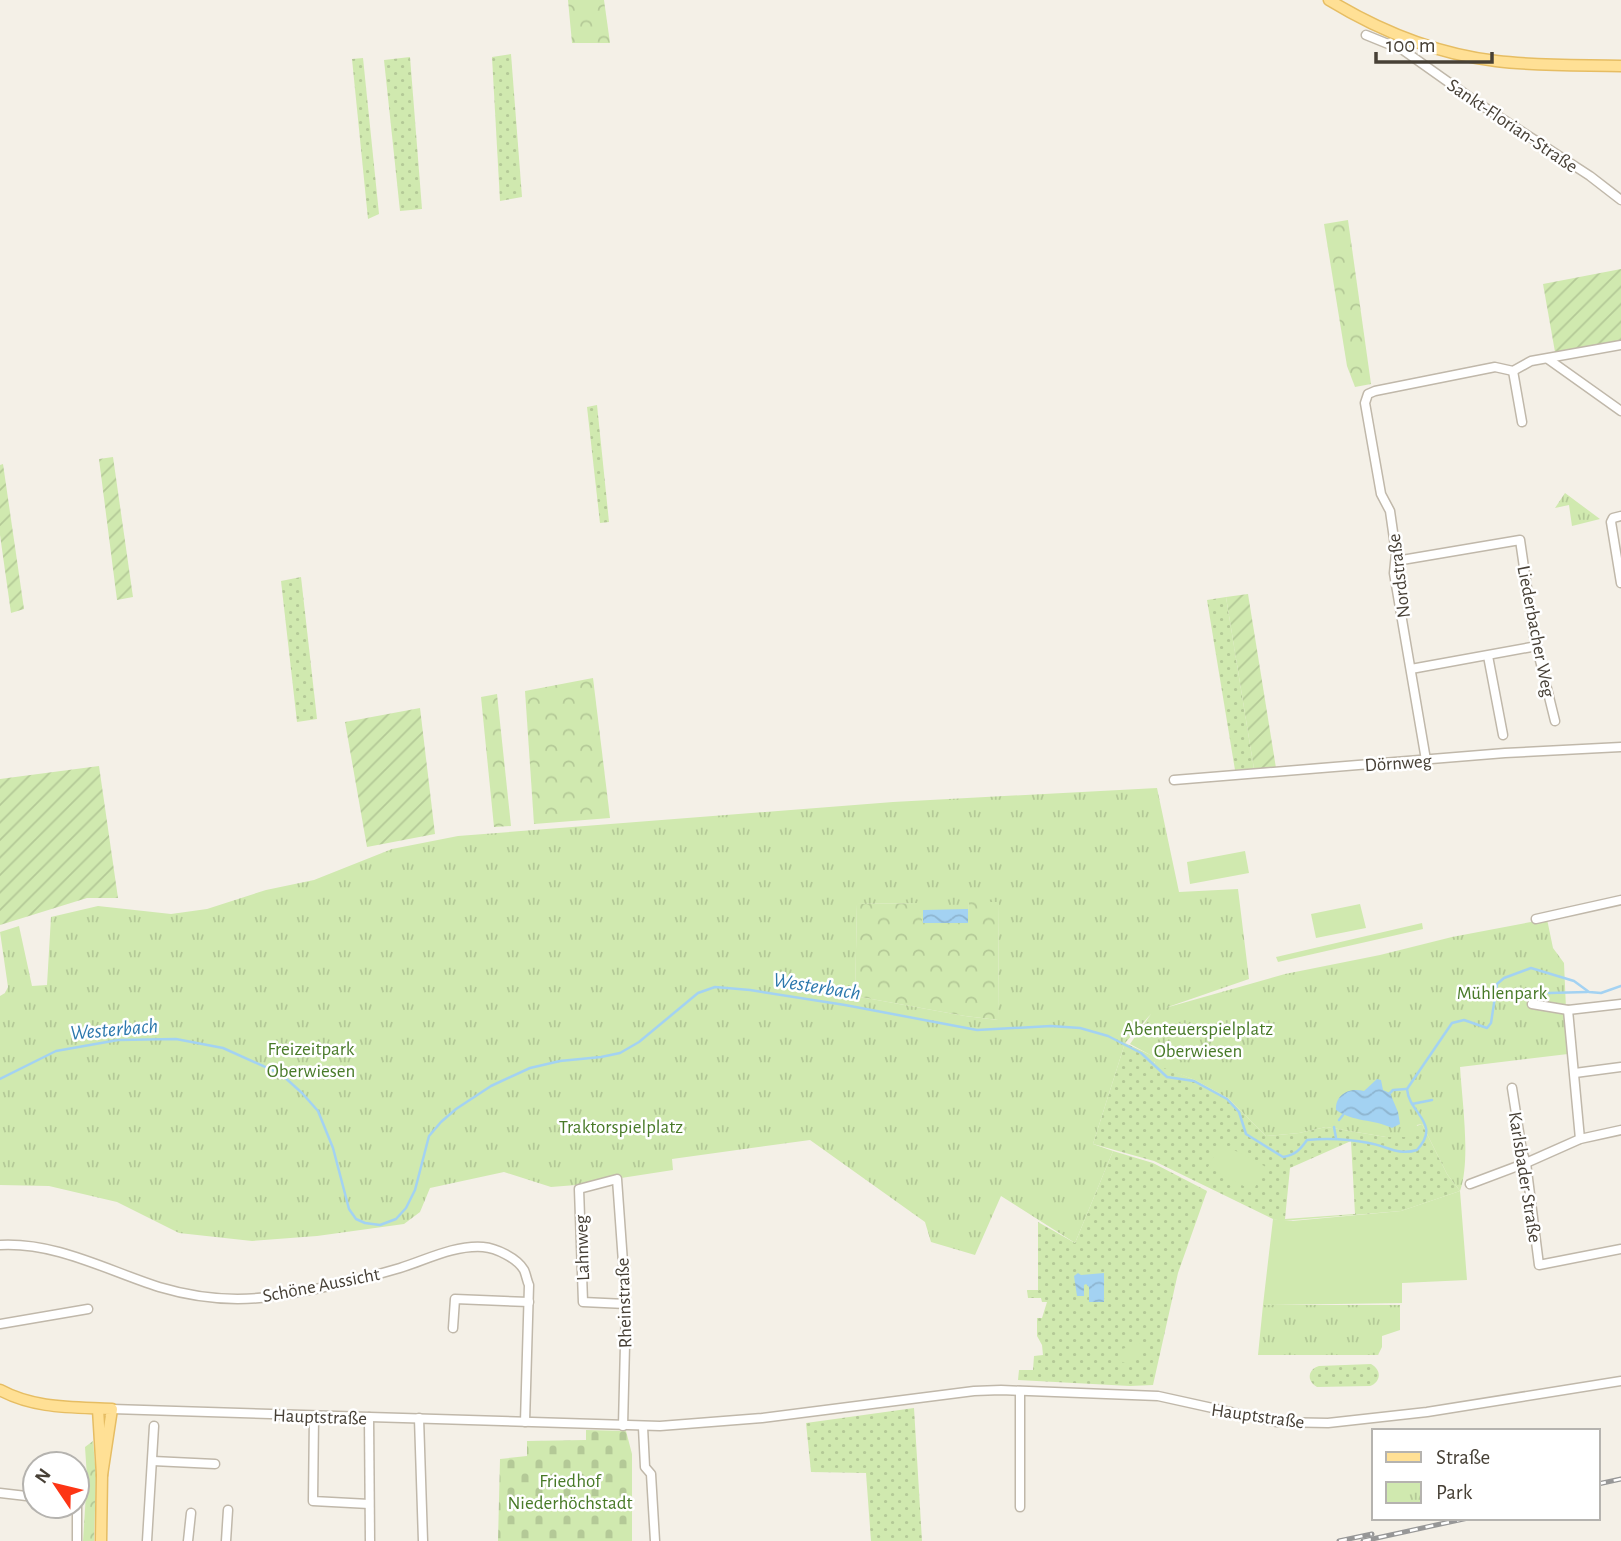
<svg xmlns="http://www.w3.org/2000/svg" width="1621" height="1541" viewBox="0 0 1621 1541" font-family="'Alegreya Sans',sans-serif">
<defs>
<pattern id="grass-dots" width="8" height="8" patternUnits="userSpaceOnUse" patternTransform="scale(1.75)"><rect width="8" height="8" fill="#d0e9af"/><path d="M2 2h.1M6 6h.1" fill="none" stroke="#b4c997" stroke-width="1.8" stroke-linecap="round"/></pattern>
<pattern id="forest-crowns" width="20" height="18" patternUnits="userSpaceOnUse" patternTransform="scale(1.75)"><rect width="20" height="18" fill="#d0e9af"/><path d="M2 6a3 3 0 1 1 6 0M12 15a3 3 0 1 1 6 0" fill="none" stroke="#b4c997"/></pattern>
<pattern id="cemetery-stones" width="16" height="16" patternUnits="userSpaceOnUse" patternTransform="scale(1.75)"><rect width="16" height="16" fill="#d0e9af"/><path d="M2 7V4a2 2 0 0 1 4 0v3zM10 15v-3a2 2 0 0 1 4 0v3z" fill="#b4c997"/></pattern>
<pattern id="park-tufts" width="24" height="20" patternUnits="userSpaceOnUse" patternTransform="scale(1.75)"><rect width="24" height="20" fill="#d0e9af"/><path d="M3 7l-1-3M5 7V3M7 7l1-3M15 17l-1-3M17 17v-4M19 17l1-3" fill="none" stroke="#b4c997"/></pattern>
<pattern id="garden-furrows" width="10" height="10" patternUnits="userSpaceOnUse" patternTransform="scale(1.75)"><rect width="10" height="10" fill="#d0e9af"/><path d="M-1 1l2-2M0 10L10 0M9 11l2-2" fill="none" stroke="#b4c997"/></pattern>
<pattern id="water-waves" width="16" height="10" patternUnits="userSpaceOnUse" patternTransform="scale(1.75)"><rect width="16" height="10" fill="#a3d2f2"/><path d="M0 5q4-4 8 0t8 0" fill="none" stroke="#8eb5d0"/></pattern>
</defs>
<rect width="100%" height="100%" fill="#f4f0e7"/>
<!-- grass -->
<g fill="url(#grass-dots)" fill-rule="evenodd">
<path d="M511 54 522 197 500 201 492 57Z"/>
<path d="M410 57 422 209 400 211 384 60Z"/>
<path d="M363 58 379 214 368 219 352 59Z"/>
<path d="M597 405 609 522 600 523 587 407Z"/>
<path d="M301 577 317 719 297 722 281 581Z"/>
<path d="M1226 597 1254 769 1235 770 1207 600Z"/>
<path d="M1125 1043 1157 1058 1154 1063 1195 1080 1228 1098 1266 1136 1299 1133 1326 1127 1386 1137 1422 1124 1447 1174 1460 1191 1401 1211 1282 1221 1273 1219 1154 1161 1093 1144ZM1351 1141 1355 1214 1285 1219 1290 1168Z"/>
<path d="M1113 1151 1153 1163 1207 1191 1178 1273 1153 1385 1130 1386 1018 1380 1019 1370H1033L1034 1356 1043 1355 1042 1345 1037 1336V1318H1042L1047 1302H1042L1041 1298H1028L1027 1290H1038V1222L1075 1243Z"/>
<path d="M1371 1364C1382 1370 1381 1382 1370 1386L1317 1387C1306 1381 1308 1369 1319 1366Z"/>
<path d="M914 1408 922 1541H871L866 1473 811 1472 806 1423Z"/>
</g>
<!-- forest -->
<g fill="url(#forest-crowns)">
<path d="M568 0H604L610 43H572Z"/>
<path d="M1348 220 1371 384 1355 387 1347 366 1324 224Z"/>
<path d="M593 678 610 818 534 824 525 691Z"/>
<path d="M497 694 511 826 494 827 481 697Z"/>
<path d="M969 902H999L998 1020 965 1016 855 996 857 904 918 903 923 923H967Z"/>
<path d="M93 1441 96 1476 94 1541H83L87 1477 85 1447Z"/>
</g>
<!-- cemetery -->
<path fill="url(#cemetery-stones)" d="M586 1430 626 1431 632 1454V1541H498L500 1459 527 1456V1441L586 1440Z"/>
<!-- park -->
<g fill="url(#park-tufts)" fill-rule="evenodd">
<path d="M1565 493 1600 519 1572 526 1569 505 1555 508Z"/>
<path d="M1157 788 1179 892 1238 889 1249 979 1165 1008 1285 974 1380 955 1452 937 1547 919 1553 948 1564 963 1568 1054 1460 1067C1462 1101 1471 1160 1460 1191L1447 1174 1422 1124 1417 1125 1416 1132 1408 1137H1386L1326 1127 1299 1133 1266 1136 1228 1098 1195 1080 1154 1064 1156 1058 1130 1044 1151 1014 1125 1043 1093 1144 1113 1151 1075 1243 1001 1196 975 1255 931 1242 925 1222 810 1140 672 1159 673 1170 576 1185 551 1187 504 1172 430 1188 420 1212 404 1224 317 1236 252 1241 179 1233 117 1202 49 1186 0 1185V996L5 993 8 987 0 932 19 926 32 986 47 985 51 917 98 906 171 914 207 909 266 890 314 880 392 849 458 836 893 802ZM969 902H999L998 1020 965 1016 855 996 857 904 917 903 923 923H968Z"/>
<path d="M1263 1305H1400V1330L1382 1336V1347L1378 1355H1258Z"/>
</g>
<!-- garden -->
<g fill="url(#garden-furrows)">
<path d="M1621 269V340L1555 352 1543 284Z"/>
<path d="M113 457 133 597 117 600 99 459Z"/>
<path d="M3 464 24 609 11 613 0 535V465Z"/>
<path d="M1248 594 1276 768 1254 769 1226 597Z"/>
<path d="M420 708 435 834 367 847 345 722Z"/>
<path d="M99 766 118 898H87L0 925V779Z"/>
</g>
<!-- pitch -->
<g fill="#d0e9af">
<path d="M1245 851 1249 873 1190 884 1187 862Z"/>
<path d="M1360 904 1366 928 1316 938 1311 914Z"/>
<path d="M1422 923 1423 929 1278 962 1276 957Z"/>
<path d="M1221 1143 1266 1167 1253 1191 1208 1167Z"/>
<path d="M1460 1191 1467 1280 1402 1283V1303L1263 1305 1273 1219 1292 1221 1401 1211Z"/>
<path d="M1141 1343 1144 1352C1137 1361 1128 1368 1118 1359L1119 1350Z"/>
</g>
<!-- water -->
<g fill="url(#water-waves)">
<path d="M968 909V923H923V910Z"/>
<path d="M1377 1079 1381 1080 1383 1090 1390 1093 1398 1112 1400 1124 1392 1128C1374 1119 1352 1122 1336 1110 1335 1094 1350 1087 1364 1091Z"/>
<path d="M1078 1273 1081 1275 1104 1273V1302H1089V1287L1086 1284 1084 1285V1296H1077L1074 1276Z"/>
</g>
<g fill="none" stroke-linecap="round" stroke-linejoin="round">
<!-- stream -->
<g stroke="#a3d2f2" stroke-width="2.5">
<path d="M1549 993 1587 992"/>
<path d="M0 1079 56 1051 118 1040 176 1039 223 1048 281 1074 302 1093 318 1111 333 1148 349 1209 356 1219 365 1223 380 1225 396 1219 406 1208 415 1190 429 1136 441 1122 456 1109 491 1086 530 1068 560 1061 601 1057 620 1053 639 1042 698 993 715 987 750 990 845 1005 977 1030 1051 1026 1080 1028 1108 1036 1141 1053 1167 1077 1194 1081 1227 1099 1239 1112 1246 1134 1283 1157C1295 1155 1300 1150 1307 1140 1328 1138 1348 1139 1369 1143 1387 1146 1398 1156 1417 1150 1442 1123 1409 1114 1407 1089L1452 1023 1464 1020 1487 1028 1491 1023 1497 984 1504 978 1531 968 1574 981 1589 992 1601 993 1621 986"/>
<path d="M1390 1093 1393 1090 1406 1089"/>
<path d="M1412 1104 1432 1100"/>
<path d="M1339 1120 1343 1115"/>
<path d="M1334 1127 1336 1138"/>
</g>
<!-- minor casing -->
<g stroke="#c0b8aa" stroke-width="11">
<g id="minor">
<path d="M1366 35 1403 50 1475 101 1590 176 1621 200"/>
<path d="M1548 359 1621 411"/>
<path d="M1513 371 1522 422"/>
<path d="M1621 516 1613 518 1611 522 1621 583"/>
<path d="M1396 561 1520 540 1534 636 1555 721"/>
<path d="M1488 656 1503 735"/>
<path d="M1411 669 1537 646"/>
<path d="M1426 760 1394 573 1396 553 1390 511 1381 494 1365 403 1368 394 1375 391 1495 367 1513 371 1531 361 1621 345"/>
<path d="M1174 780 1505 753 1621 747"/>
<path d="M1536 919 1621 900"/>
<path d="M1532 1004 1568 1010 1621 1004"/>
<path d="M1568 1010 1580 1139"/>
<path d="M1575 1073 1621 1067"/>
<path d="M1512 1088 1522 1151 1526 1163 1539 1265 1621 1249"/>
<path d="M1470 1184 1526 1163 1580 1139 1621 1130"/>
<path d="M0 1245C56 1242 106 1270 159 1287 196 1298 237 1302 275 1296 317 1290 359 1280 400 1268 426 1260 454 1245 483 1247 496 1248 517 1258 524 1270 526 1274 527 1281 529 1285L525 1422"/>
<path d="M0 1324 88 1309"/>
<path d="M453 1328 455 1299 529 1302"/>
<path d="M1020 1391V1507"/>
<path d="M112 1409 660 1426 762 1418 974 1391 1001 1390 1158 1396 1276 1422 1328 1423 1427 1412 1621 1381"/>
<path d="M314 1416 313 1501 369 1504"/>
<path d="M369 1417 370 1541"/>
<path d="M419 1418 423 1541"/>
<path d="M623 1426 626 1304 617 1179 579 1189 583 1302 626 1304"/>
<path d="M643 1427 645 1467 651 1474 655 1541"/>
<path d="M153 1461 215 1464"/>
<path d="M0 1493 35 1497"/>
<path d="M77 1541V1502"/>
<path d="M147 1541 154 1426"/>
<path d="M188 1541 191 1513"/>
<path d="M226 1541 228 1510"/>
</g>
</g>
<!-- major casing -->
<g stroke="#e6bd63" stroke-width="13">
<g id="major">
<path d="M1329 0C1380 31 1437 54 1496 61 1538 66 1579 65 1621 66"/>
<path d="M0 1390C35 1409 73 1407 112 1409L102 1475"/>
<path d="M98 1409 102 1475 101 1541"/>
</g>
</g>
<!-- minor -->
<use href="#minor" stroke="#fff" stroke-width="8"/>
<!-- major -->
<use href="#major" stroke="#ffe095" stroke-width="10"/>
<!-- rail casing -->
<g stroke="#979797" stroke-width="5">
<g id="rail">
<path d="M1598 1484 1621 1479"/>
<path d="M1339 1541 1372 1534"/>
<path d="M1363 1541 1468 1518"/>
</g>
</g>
<!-- rail -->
<use href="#rail" stroke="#fff" stroke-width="2.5" stroke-dasharray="8" stroke-linecap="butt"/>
</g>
<g text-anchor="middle" stroke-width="5" stroke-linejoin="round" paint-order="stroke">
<!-- street labels -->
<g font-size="19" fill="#474036" stroke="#fff">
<text transform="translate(1513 125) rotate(34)" y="7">Sankt-Florian-Straße</text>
<text transform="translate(1398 576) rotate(-97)" y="7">Nordstraße</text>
<text transform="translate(1537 631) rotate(79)" y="7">Liederbacher Weg</text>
<text transform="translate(1398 762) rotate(-4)" y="7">Dörnweg</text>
<text transform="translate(1526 1177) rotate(81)" y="7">Karlsbader Straße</text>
<text transform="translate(581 1248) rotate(-92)" y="7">Lahnweg</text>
<text transform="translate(321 1284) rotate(-11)" y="7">Schöne Aussicht</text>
<text transform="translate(623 1303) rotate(-92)" y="7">Rheinstraße</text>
<text transform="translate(1258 1415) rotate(8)" y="7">Hauptstraße</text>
<text transform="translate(320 1416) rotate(2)" y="7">Hauptstraße</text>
</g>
<!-- park labels -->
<g font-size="19" fill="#487a28" stroke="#fff">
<text x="1502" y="999">Mühlenpark</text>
<text x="1198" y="1035">Abenteuerspielplatz<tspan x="1198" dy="22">Oberwiesen</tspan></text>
<text x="311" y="1055">Freizeitpark<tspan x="311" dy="22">Oberwiesen</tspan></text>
<text x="621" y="1133">Traktorspielplatz</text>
<text x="570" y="1487">Friedhof<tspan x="570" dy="22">Niederhöchstadt</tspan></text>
</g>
<!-- water labels -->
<g font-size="21" font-style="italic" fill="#2c78ad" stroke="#fff">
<text transform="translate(817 986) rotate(9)" y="7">Westerbach</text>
<text transform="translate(114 1029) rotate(-5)" y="7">Westerbach</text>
</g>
</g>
<!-- legend -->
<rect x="1372" y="1429" width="228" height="91" fill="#ffffff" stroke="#b5b3af" stroke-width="2"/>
<rect x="1386" y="1452" width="35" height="10" fill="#ffe095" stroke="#b5b3af" stroke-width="2"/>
<text x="1436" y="1464" font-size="21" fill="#474036">Straße</text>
<rect x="1386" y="1482" width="35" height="21" fill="url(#park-tufts)" stroke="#b5b3af" stroke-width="2"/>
<text x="1436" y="1499" font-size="21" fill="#474036">Park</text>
<!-- north arrow -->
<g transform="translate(56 1485) rotate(305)"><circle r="33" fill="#ffffff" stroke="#b5b3af" stroke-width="2"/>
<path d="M0-5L12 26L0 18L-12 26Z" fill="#fd3515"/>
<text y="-10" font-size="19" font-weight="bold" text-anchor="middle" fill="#474036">N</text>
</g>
<!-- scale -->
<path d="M1376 52v10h116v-10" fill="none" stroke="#474036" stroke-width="3.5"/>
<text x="1386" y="52" font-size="21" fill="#474036" stroke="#ffffff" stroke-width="5" paint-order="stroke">100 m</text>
</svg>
